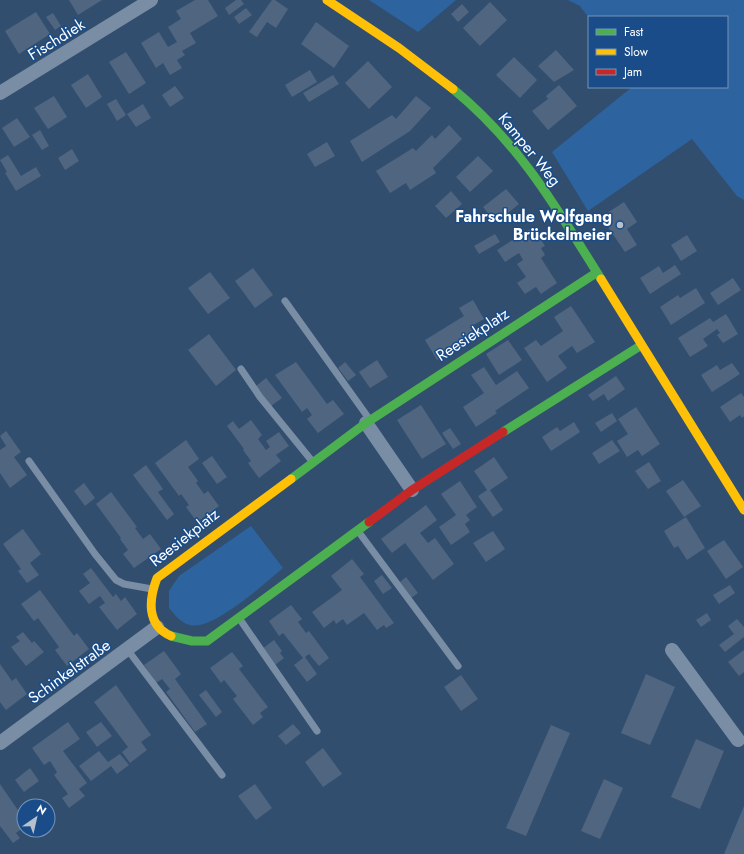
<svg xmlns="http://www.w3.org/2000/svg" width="744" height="854" viewBox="0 0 744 854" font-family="Jost,sans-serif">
<rect width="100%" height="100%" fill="#324e6f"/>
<!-- green -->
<g fill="#2d639f">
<path d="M369 0H456L418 32Z"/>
<path d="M568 0H744V200L737 196 692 139 588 211 552 152 632 87H727V17L589 18 580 6Z"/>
<path d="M251 526 283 568C265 583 213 631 190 625 181 623 175 615 169 608V591L179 576Z"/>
</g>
<!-- building -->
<g fill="#4f6580">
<path d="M69 0H102L78 15Z"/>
<path d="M195 0H208L218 16 190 33 196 43 182 51 185 55 177 60 182 68 170 75 163 63 156 68 141 43 159 32 168 47 177 42 168 27 181 19 176 11Z"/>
<path d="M236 0H241L244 4 229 15 225 8Z"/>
<path d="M272 0H275L288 9 276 28 267 22 257 37 249 32Z"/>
<path d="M490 2 507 20 480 46 463 28Z"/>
<path d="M462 4 469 12 458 22 451 14Z"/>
<path d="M246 8 252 15 239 24 234 17Z"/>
<path d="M36 12 50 34 19 54 5 31Z"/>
<path d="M53 13 61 26 55 30 46 17Z"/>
<path d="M316 22 349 46 334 68 301 44Z"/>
<path d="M556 50 574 70 554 82 538 66Z"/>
<path d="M126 52 146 83 129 94 109 62Z"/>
<path d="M514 57 537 80 520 98 496 75Z"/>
<path d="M368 61 392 87 369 109 345 83Z"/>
<path d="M310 70 317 82 292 97 285 85Z"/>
<path d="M88 74 102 97 86 108 71 85Z"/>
<path d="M333 75 339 84 309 102 303 93Z"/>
<path d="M559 85 577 106 548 130 532 111 548 99 546 96Z"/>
<path d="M175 86 184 98 170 107 162 95Z"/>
<path d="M54 96 67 117 48 129 34 108Z"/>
<path d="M416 96 431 108 410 131 362 162 350 141 392 115 396 119Z"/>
<path d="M116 99 126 115 117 121 107 104Z"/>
<path d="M143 104 151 118 136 127 127 114Z"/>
<path d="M17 118 30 137 14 147 2 128Z"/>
<path d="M449 125 462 139 433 168 436 173 410 190 406 183 390 193 376 171 413 148 416 151 432 135 435 139Z"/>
<path d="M40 130 49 146 42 150 32 135Z"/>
<path d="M327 142 335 156 315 167 307 154Z"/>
<path d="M72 149 79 161 65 170 58 158Z"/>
<path d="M8 155 21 176 36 167 41 176 16 191 5 173 7 172 0 160Z"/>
<path d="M478 156 493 171 470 192 456 177Z"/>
<path d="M506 189 519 204 496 223 483 207Z"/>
<path d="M451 191 462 204 446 218 435 206Z"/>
<path d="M624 202 637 222 627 229 637 245 625 252 601 217Z"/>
<path d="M533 227 545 246 541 248 545 255 541 258 557 283 541 294 536 287 525 294 517 283 526 277 517 264 523 260 519 253 505 262 497 250Z"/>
<path d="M495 234 500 242 479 254 474 246Z"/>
<path d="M687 235 697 251 681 261 671 245Z"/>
<path d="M675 265 681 274 650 294 640 278 659 266 663 273Z"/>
<path d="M253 268 273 295 255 308 235 281Z"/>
<path d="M210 272 230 298 208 314 188 288Z"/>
<path d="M733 278 741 290 718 305 710 293Z"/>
<path d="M696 288 705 303 671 325 660 307 678 295 680 298Z"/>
<path d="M473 300 484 319 470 327 476 337 437 360 425 340 464 316 459 308Z"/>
<path d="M571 306 595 342 577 353 572 346 558 356 567 368 547 382 524 348 536 340 541 346 563 331 554 317Z"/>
<path d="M726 314 738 334 723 343 717 335 720 333 717 329 703 339 708 346 690 357 678 338 710 318 713 322Z"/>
<path d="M209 334 236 370 216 386 188 350Z"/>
<path d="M508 340 522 360 499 375 486 354Z"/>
<path d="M377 360 388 377 370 388 359 372Z"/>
<path d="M296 362 327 404 333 400 344 414 318 433 307 419 312 415 307 408 302 412 275 375Z"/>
<path d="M345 362 356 375 348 381 338 368Z"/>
<path d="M732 363 740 374 712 392 701 375 717 365 720 370Z"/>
<path d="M484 367 496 385 517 371 529 388 495 411 497 413 476 427 463 407 484 393 471 375Z"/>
<path d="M616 376 625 389 608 401 604 394 593 401 588 395Z"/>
<path d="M266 378 282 398 271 406 256 386Z"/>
<path d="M741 393 744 397V416L742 418 740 415 730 422 720 407Z"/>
<path d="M421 405 446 444 422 459 397 420Z"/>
<path d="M636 407 660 444 642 456 638 450 627 457 617 441 628 434 618 419Z"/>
<path d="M612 413 617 421 601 432 595 423Z"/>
<path d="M251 420 262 435 258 439 266 450 270 447 266 441 279 432 289 446 276 455 281 461 259 478 248 463 251 461 243 450 244 449 227 426 233 421 239 429Z"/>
<path d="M574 422 580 432 551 451 542 437 557 427 560 431Z"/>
<path d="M450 428 461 444 453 449 442 433Z"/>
<path d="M6 431 21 452 14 457 27 475 10 488 0 473V450L6 446 0 436Z"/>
<path d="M186 440 199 459 188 467 198 481 196 483 204 494 208 491 219 506 197 522 186 507 189 505 181 494 179 496 155 463Z"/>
<path d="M612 440 620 451 599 464 592 453Z"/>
<path d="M212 456 227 477 217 484 202 463Z"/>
<path d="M494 457 508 478 490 490 503 510 493 517 478 496 487 490 474 471Z"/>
<path d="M649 462 661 481 648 489 635 471Z"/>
<path d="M146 465 163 489 158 492 174 514 167 520 133 475Z"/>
<path d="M683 480 701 506 684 517 666 491Z"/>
<path d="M460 481 477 507 466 515 470 520 465 524 470 532 451 545 439 527 456 515 441 494Z"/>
<path d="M84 483 95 498 85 506 74 491Z"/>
<path d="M111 492 137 527 135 528 143 539 150 534 161 549 134 568 123 554 128 550 120 539 121 538 96 504Z"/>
<path d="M426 505 437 520 420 533 428 543 435 538 454 564 433 580 405 543 392 553 381 539Z"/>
<path d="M686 517 705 548 687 560 678 546 674 548 664 531Z"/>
<path d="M23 529 41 554 30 563 39 575 27 583 18 571 21 569 3 544Z"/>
<path d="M493 531 505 549 486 562 473 543Z"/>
<path d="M724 540 743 567 726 579 707 551Z"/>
<path d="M352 559 364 574 360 577 394 623 386 628 384 625 377 630 364 613 347 625 343 619 336 624 334 620 324 628 312 612 342 590 331 576Z"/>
<path d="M91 568 113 597 116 594 121 601 125 597 137 614 117 630 99 607 105 603 100 596 89 604 79 591 90 583 83 574Z"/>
<path d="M382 575 392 588 383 594 374 581Z"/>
<path d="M406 577 418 593 411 598 400 582Z"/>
<path d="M730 585 735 593 719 604 713 595Z"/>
<path d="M40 590 74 636 77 633 89 649 67 666 55 650 59 647 38 618 34 621 21 604Z"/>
<path d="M291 605 302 619 298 622 306 633 309 631 329 658 319 666 309 654 305 657 317 674 307 682 294 665 303 658 283 633 279 636 269 621Z"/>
<path d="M707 613 711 620 701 627 696 620Z"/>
<path d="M737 619 744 627V637L725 652 719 645 734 634 728 626Z"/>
<path d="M23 632 32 643 34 641 44 652 26 666 11 647 20 641 16 637Z"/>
<path d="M274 640 282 651 280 653 284 658 274 666 262 649Z"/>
<path d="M744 650V672L739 676 728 662Z"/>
<path d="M164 651 181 674 175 679 207 724 195 732 166 692 170 689 162 679 156 683 144 665Z"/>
<path d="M232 652 243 666 239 669 268 707 260 713 263 717 253 725 233 699 237 696 224 680 221 683 210 668Z"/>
<path d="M0 664 12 681 16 678 27 694 6 710 0 702Z"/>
<path d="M646 674 675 687 650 745 621 733Z"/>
<path d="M461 675 478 699 461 711 444 687Z"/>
<path d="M116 685 151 735 141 742 147 750 130 763 122 752 128 747 94 702Z"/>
<path d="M206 690 222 712 216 717 199 695Z"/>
<path d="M68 722 80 739 63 751 87 783 79 789 85 796 69 808 62 798 68 794 54 775 57 772 50 761 44 765 32 748Z"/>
<path d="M101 722 112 736 97 747 86 732Z"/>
<path d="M293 724 301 733 286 745 278 736Z"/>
<path d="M551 725 570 733 526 836 506 828Z"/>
<path d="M696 739 724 751 700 809 671 797Z"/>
<path d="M323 748 342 774 323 787 305 762Z"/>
<path d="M99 751 108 762 120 754 129 765 117 774 111 766 91 781 79 766Z"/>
<path d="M30 768 39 781 24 792 15 780Z"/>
<path d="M604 779 623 788 600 839 581 831Z"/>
<path d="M0 784 24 819V827L16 833 20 838 13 843 0 826Z"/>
<path d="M255 784 272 808 256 820 238 796Z"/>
<path d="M744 806V854H724Z"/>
</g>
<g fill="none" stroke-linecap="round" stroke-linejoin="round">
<!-- lane -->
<g stroke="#798da4" stroke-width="7">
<path d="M285 301 370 420"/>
<path d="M241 369 260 397 312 461"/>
<path d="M29 461 95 554 116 580 124 584 152 589"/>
<path d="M358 531 458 666"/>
<path d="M239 618 317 731"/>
<path d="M127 649 222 775"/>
</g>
<!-- street -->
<g stroke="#798da4" stroke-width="14">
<path d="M0 93 151 0"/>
<path d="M366 423 412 490"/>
<path d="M672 650 738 740"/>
<path d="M0 743 157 627"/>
</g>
<!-- fast -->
<g stroke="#4caf50" stroke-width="9">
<path d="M453 89C520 144 556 207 601 279"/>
<path d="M503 432 640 346"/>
<path d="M291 479 366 423 596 273"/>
<path d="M171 636 192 641H207L369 522"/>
</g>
<!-- slow -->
<g stroke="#ffc107" stroke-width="9">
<path d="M327 0 399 48 453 89"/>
<path d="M601 279 744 510"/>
<path d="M171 636C146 625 149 599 157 578L291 479"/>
</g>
<!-- jam -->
<path stroke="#c62828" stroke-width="9" d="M369 522 412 490 503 432"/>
</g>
<!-- markers -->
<circle fill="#b7c1cd" stroke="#194c88" stroke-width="1.5" cx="620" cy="225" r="4"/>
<g text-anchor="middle" stroke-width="3" stroke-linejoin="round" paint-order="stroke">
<!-- street labels -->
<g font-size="16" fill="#fff" stroke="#194c88">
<text transform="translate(56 39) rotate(-32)" y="6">Fischdiek</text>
<text transform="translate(530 149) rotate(51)" y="6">Kamper Weg</text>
<text transform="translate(472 334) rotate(-33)" y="6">Reesiekplatz</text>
<text transform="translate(184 537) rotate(-38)" y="6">Reesiekplatz</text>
<text transform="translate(69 671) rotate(-36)" y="6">Schinkelstraße</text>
</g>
<!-- poi labels -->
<g font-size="16" font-weight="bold" fill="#fff" stroke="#194c88" text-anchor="end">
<text x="612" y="222">Fahrschule Wolfgang<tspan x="612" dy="18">Brückelmeier</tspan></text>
</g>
</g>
<!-- legend -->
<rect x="588" y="16" width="140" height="72" fill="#194c88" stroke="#7594b8"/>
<rect x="596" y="29" width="20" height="6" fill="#4caf50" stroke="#7594b8"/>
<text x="624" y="36" font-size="12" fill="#ffffff">Fast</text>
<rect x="596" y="49" width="20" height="6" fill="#ffc107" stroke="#7594b8"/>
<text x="624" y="56" font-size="12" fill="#ffffff">Slow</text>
<rect x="596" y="69" width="20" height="6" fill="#c62828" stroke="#7594b8"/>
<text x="624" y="76" font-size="12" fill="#ffffff">Jam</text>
<!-- north arrow -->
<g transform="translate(36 818) rotate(34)"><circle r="19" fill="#194c88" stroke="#7594b8"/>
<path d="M0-3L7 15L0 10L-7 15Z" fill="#b7c1cd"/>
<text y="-6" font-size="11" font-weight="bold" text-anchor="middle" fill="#ffffff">N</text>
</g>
</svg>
